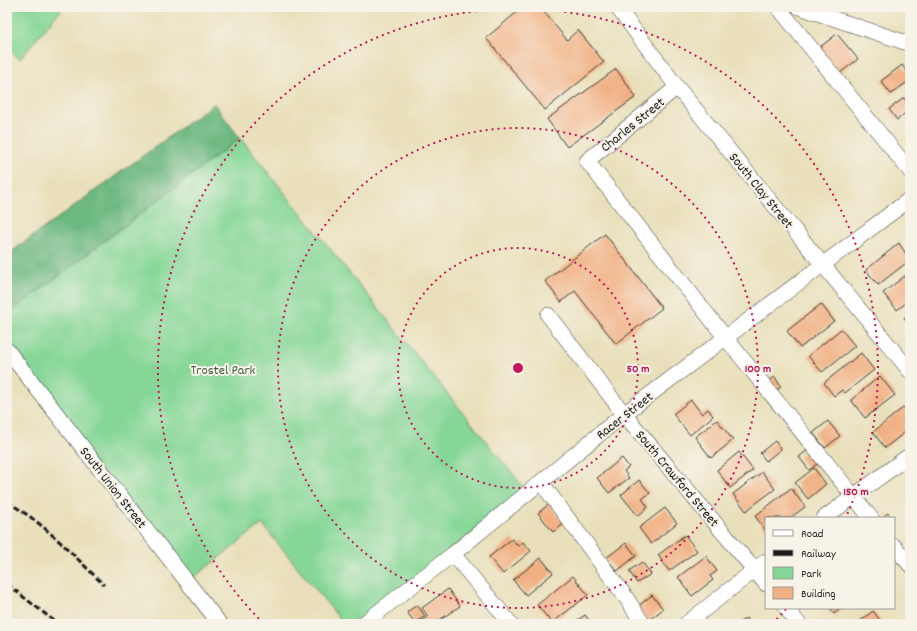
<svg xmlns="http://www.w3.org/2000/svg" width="917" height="631" viewBox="0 0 917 631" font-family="Dekko,sans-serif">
<rect width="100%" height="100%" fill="#f7f3e8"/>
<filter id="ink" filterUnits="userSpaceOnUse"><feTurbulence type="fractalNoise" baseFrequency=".025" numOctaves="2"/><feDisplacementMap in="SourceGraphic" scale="8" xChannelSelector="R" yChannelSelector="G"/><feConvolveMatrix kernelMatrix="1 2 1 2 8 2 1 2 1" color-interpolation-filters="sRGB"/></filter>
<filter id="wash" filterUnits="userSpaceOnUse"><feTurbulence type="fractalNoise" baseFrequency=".012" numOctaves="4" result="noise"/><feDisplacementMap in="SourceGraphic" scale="16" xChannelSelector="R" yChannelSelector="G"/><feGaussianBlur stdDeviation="0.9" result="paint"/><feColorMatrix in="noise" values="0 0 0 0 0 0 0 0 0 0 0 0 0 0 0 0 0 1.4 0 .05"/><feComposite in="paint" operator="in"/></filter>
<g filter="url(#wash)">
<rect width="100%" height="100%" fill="#e9e0bb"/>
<!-- green -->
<g fill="#86d797" stroke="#517a5a">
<path d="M7 7H63L20 59 7 48Z"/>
<path d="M240 138 528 493 363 624H344L262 524 188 582 7 350V315Z"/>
</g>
<!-- forest -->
<path fill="#6cb880" stroke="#446a4e" d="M214 104 240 138 7 315V255Z"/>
<g id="blocks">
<!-- building -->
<g fill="#f1b083">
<path d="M523 7H540L567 40 578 30 604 62 545 110 486 38Z"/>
<path d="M837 34 858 59 840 73 820 47Z"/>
<path d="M902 65 910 76V80L891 94 881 81Z"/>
<path d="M616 69 636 97 567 147 547 119Z"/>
<path d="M904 98 910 106V109L897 120 889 109Z"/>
<path d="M605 234 662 308 616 344 575 291 561 302 545 281Z"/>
<path d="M899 243 910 260 878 285 866 270Z"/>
<path d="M910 272V300L897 310 883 293Z"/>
<path d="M821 304 834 321 800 348 787 331Z"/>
<path d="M910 314V325L904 318Z"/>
<path d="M841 329 855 346 822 372 808 356Z"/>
<path d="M861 353 874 370 845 393 842 390 834 396 824 383Z"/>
<path d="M880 376 895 395 865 418 851 400Z"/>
<path d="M775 377 781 387 773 392 767 382Z"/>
<path d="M691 400 702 414 708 409 713 416 690 435 673 414Z"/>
<path d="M904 407 910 414V428L885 448 873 432Z"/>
<path d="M717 420 733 440 711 458 695 437Z"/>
<path d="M828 421 840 436 825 448 813 433Z"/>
<path d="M775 441 781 449 766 461 760 453Z"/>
<path d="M809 449 820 462 809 470 799 457Z"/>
<path d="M739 452 753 470 730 488 717 470Z"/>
<path d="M622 458 629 467 624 471 629 478 609 493 597 478Z"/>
<path d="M814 468 826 484 808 499 795 483Z"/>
<path d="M762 472 775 489 746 511 733 494Z"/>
<path d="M639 480 650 493 642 499 648 507 638 516 621 495Z"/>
<path d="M791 488 805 507 790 518H766V531L755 516Z"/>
<path d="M549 504 564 524 553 532 538 513Z"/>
<path d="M665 508 677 523 651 544 639 528Z"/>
<path d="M888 513 892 518H882Z"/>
<path d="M685 535 697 551 669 571 658 555Z"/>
<path d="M512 539 518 546 523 542 531 551 503 574 489 557Z"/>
<path d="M626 543 636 556 617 571 606 558Z"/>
<path d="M706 556 717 571 710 576 713 580 692 596 678 577Z"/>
<path d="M541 558 553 573 526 595 513 580Z"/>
<path d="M642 562 651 574 637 583 629 571Z"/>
<path d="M573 576 588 595 552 623 537 605Z"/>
<path d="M448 589 460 606 434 624H423L421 621 428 616 422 608Z"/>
<path d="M652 595 663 609 648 621 637 607Z"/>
<path d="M417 605 425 616 415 623 407 612Z"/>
<path d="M830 608H842L834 614Z"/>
<path d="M873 611 883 624H856Z"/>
<path d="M585 615 592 624H572Z"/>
<path d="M746 618 751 624H738Z"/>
</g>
</g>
</g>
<g filter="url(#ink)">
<use href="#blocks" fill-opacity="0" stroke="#3b3934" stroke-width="1"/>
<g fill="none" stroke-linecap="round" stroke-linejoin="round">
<!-- minor casing -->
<g stroke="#3b3934" stroke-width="16">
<g id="minor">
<path d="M617 7 677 87 910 371"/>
<path d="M778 7 910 171"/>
<path d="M799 7 910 44"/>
<path d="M677 87 587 161 725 337 871 518"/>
<path d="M548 315 624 414 766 584"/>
<path d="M7 350 220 624"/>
<path d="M541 482 627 599 643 624"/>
<path d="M824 518 910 455"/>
<path d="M894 546 910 565"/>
<path d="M453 554 511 624"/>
<path d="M786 608 799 624"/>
<path d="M363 624 453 554 624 414 910 199"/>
<path d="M686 624 766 561"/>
</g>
</g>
<!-- minor -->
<use href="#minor" stroke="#fff" stroke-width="15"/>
<!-- rail -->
<g stroke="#1c1c1c" stroke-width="3" stroke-dasharray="6 3" stroke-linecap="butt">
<path d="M7 502C45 523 74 556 104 585"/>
<path d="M7 584 58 624"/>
</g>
</g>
</g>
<!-- distance rings -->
<g fill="none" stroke="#c2185b" stroke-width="2" stroke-dasharray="2 4">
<circle cx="518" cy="368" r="120"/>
<circle cx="518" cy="368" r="240"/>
<path d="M786 609A360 360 0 0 1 773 623M263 623A360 360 0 1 1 846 517"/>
</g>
<g text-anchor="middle" stroke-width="4" stroke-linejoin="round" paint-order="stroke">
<!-- street labels -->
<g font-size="14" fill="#1c1c1c" stroke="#f7f3e8">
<text transform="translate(632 124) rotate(-39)" y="5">Charles Street</text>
<text transform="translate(762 190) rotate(51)" y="5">South Clay Street</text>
<text transform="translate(624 415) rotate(-38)" y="5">Racer Street</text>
<text transform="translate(678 478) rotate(50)" y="5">South Crawford Street</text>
<text transform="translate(114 487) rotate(52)" y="5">South Union Street</text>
</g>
<!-- park labels -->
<g font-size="14" fill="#415d47" stroke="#f7f3e8">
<text x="223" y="374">Trostel Park</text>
</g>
</g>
<circle cx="518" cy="368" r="6" fill="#c2185b" stroke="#f7f3e8" stroke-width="2"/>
<g font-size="12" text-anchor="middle" font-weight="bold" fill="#c2185b" stroke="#f7f3e8" stroke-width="4" stroke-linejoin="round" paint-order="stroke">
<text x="638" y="372">50 m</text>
<text x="758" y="372">100 m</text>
<text x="856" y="495">150 m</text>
</g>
<!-- margin -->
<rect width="917" height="631" fill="none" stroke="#f7f3e8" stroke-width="24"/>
<!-- legend -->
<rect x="765" y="517" width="130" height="92" fill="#f7f3e8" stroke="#9f9d96"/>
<rect x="773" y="530" width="20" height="6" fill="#ffffff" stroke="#9f9d96"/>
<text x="801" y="537" font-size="12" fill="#1c1c1c">Road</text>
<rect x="773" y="550" width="20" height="6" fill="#1c1c1c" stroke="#9f9d96"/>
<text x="801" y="557" font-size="12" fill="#1c1c1c">Railway</text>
<rect x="773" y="567" width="20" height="12" fill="#86d797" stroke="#9f9d96"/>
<text x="801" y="577" font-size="12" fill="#1c1c1c">Park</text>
<rect x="773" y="587" width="20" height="12" fill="#f1b083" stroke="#9f9d96"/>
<text x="801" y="597" font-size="12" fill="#1c1c1c">Building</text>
</svg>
